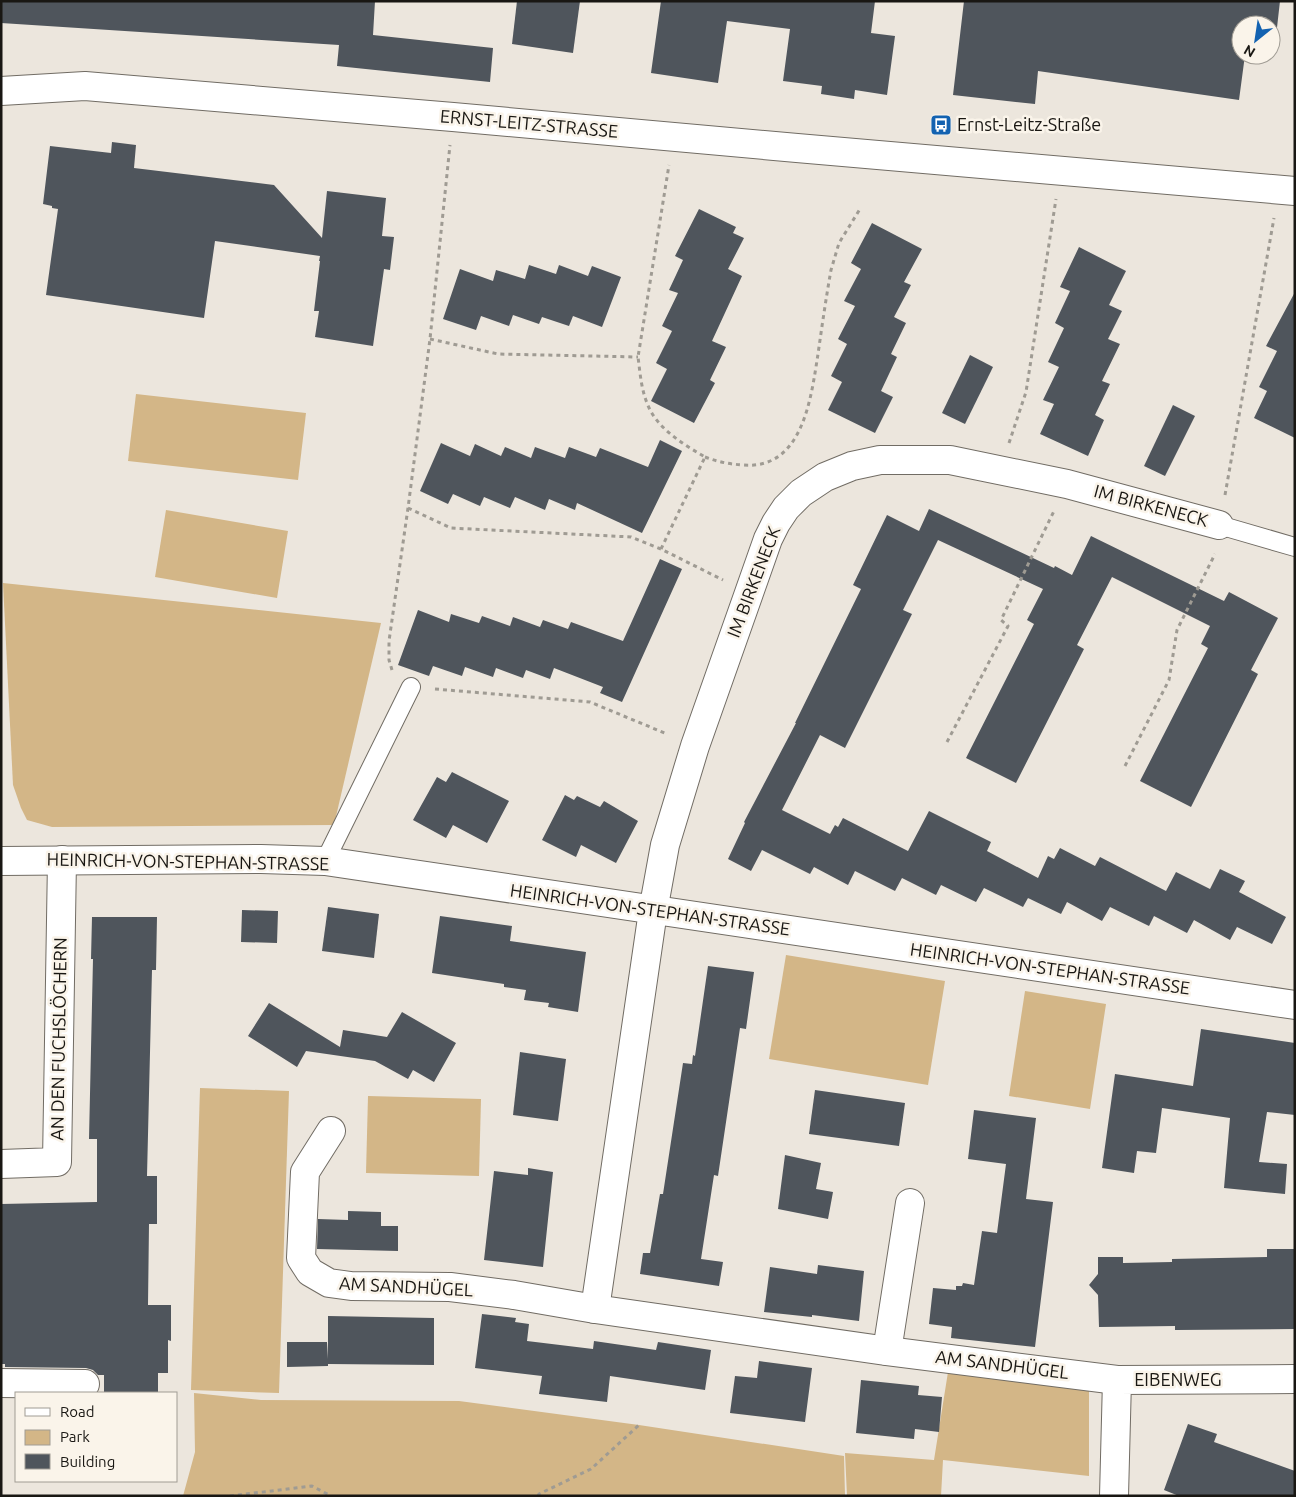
<svg xmlns="http://www.w3.org/2000/svg" width="1296" height="1497" viewBox="0 0 1296 1497" font-family="Ubuntu,sans-serif">
<rect width="100%" height="100%" fill="#ece6dd"/>
<!-- green -->
<g fill="#d3b687">
<path d="M136 394 306 413 298 480 128 461Z"/>
<path d="M166 510 288 531 277 598 155 577Z"/>
<path d="M3 583 381 623 334 825 52 827 27 820 21 808 13 785Z"/>
<path d="M786 955 945 981 928 1085 769 1059Z"/>
<path d="M1025 991 1106 1004 1090 1109 1009 1096Z"/>
<path d="M200 1088 289 1091 279 1393 191 1390Z"/>
<path d="M368 1096 481 1099 479 1176 366 1173Z"/>
<path d="M948 1372 1089 1391V1476L943 1460 941 1496H847L845 1453 934 1460Z"/>
<path d="M194 1393 261 1400 459 1401 639 1425 844 1456 845 1496H183L195 1452Z"/>
</g>
<!-- building -->
<g fill="#4f555c">
<path d="M1 1H375L373 35 493 48 490 82 337 66 339 45 1 23Z"/>
<path d="M517 1H580L573 53 512 44Z"/>
<path d="M661 1H875L871 33 895 36 887 95 855 90 854 99 821 94 822 86 783 81 790 29 727 21 718 83 651 73Z"/>
<path d="M964 1H1280L1274 54H1271V25H1241V55H1245L1239 100 1038 71 1035 104 953 95Z"/>
<path d="M112 142 136 145 134 168 274 185 322 238 327 191 386 198 382 236 394 237 390 270 384 269 373 346 315 337 319 311H314L320 261H319L320 256 215 241 204 318 46 295 58 209 52 208V206L43 204 50 146 111 153Z"/>
<path d="M699 209 736 227 733 233 744 238 728 269 742 276 712 341 726 347 710 380 715 383 694 423 651 401 667 369 656 363 672 331 662 326 678 293 669 290 683 260 675 256Z"/>
<path d="M872 223 922 249 904 282 911 285 894 317 906 323 891 354 897 357 881 391 893 397 875 433 828 410 842 382 831 376 847 344 838 339 855 306 844 301 861 269 851 263Z"/>
<path d="M1079 247 1126 271 1109 305 1122 311 1108 339 1120 344 1102 381 1110 384 1095 415 1104 420 1088 456 1040 434 1054 404 1043 400 1059 367 1048 362 1064 328 1055 323 1070 291 1060 287Z"/>
<path d="M529 265 556 274 559 265 588 276 592 266 621 277 602 327 573 316 569 326 542 317 539 324 513 315 509 326 481 316 476 330 443 319 460 269 493 281 496 270 525 279Z"/>
<path d="M1295 292V438L1254 418 1267 391 1259 387 1277 351 1266 346Z"/>
<path d="M970 355 993 367 965 424 942 413Z"/>
<path d="M1173 405 1195 416 1165 476 1144 466Z"/>
<path d="M660 440 682 451 642 533 577 503 575 510 549 499 545 510 515 497 510 508 484 497 480 506 453 494 448 504 420 491 441 443 470 456 475 444 501 456 505 447 531 458 535 447 565 458 569 447 596 457 600 448 648 467Z"/>
<path d="M929 509 1054 568 1055 566 1072 575 1091 536 1224 601 1229 592 1278 618 1251 670 1258 674 1191 807 1140 781 1208 648 1201 644 1210 626 1112 577 1077 645 1084 649 1016 783 966 758 1034 624 1027 620 1043 589 938 540 903 610 912 614 845 748 820 735 782 810 830 834 835 825 838 827 843 818 908 851 929 811 991 842 987 851 1038 878 1048 856 1054 859 1060 848 1095 866 1100 857 1166 891 1176 872 1210 889 1220 869 1245 881 1239 892 1286 917 1272 944 1237 927 1230 940 1194 920 1187 933 1154 916 1149 926 1110 907 1102 921 1067 902 1061 914 1028 898 1033 889 1023 907 984 888 976 902 941 885 936 895 902 878 895 891 855 871 848 885 814 867 810 874 762 850 751 871 728 859 745 823 744 822 796 723H795L861 589 853 585 887 515 919 531Z"/>
<path d="M660 559 682 569 622 702 600 693 603 687 554 668 550 679 526 670 523 678 496 668 493 677 465 667 462 676 433 666 429 676 398 665 418 610 449 622 451 614 479 623 482 616 510 626 513 617 540 627 543 620 568 629 571 622 623 641Z"/>
<path d="M452 772 509 801 487 843 453 825 446 838 413 820 437 777 446 782Z"/>
<path d="M565 795 574 800 577 796 600 807 604 801 638 821 616 863 581 845 576 857 542 840Z"/>
<path d="M328 907 379 914 374 958 322 951Z"/>
<path d="M242 910 278 911 277 943 241 942Z"/>
<path d="M440 916 512 926 510 941 586 952 578 1012 548 1007 549 1003 524 1000 526 990 504 987V984L432 973Z"/>
<path d="M92 917H157L156 970H152L147 1176H157V1224H149L148 1305H171V1341L168 1340V1373H158V1393H104V1375H98L93 1370 86 1368 5 1367V1364H1V1204L97 1202V1139H89L93 959H91Z"/>
<path d="M708 966 754 972 746 1029 740 1028 718 1176 714 1175 701 1259 723 1262 719 1286 640 1274 643 1253H650L660 1194H663L683 1063 692 1064 693 1055 695 1056Z"/>
<path d="M269 1003 340 1047 343 1030 387 1037 402 1012 456 1043 434 1082 413 1070 408 1079 375 1061 306 1051 297 1067 248 1036Z"/>
<path d="M1201 1029 1295 1043V1115L1267 1112 1259 1162 1287 1164 1285 1194 1224 1188 1230 1118 1162 1108 1156 1153 1137 1151 1134 1173 1102 1168 1115 1074 1193 1086Z"/>
<path d="M520 1052 566 1059 558 1121 513 1115Z"/>
<path d="M815 1090 905 1103 899 1146 809 1134Z"/>
<path d="M974 1110 1036 1118 1026 1199 1053 1202 1035 1347 951 1338 952 1327 929 1324 933 1288 956 1290V1286H962L963 1283 974 1285 982 1231 997 1233 1006 1164 968 1159Z"/>
<path d="M785 1155 821 1163 816 1189 833 1192 828 1219 778 1209Z"/>
<path d="M528 1168 553 1172 543 1267 484 1260 494 1171 528 1175Z"/>
<path d="M348 1211 381 1212V1226H398V1251L317 1249 318 1219 348 1220Z"/>
<path d="M1267 1249H1295V1329L1175 1330V1326L1099 1327 1098 1295 1089 1285 1098 1274V1257H1123V1263L1172 1262V1259L1267 1257Z"/>
<path d="M818 1265 864 1271 859 1321 812 1315V1317L764 1312 770 1267 817 1274Z"/>
<path d="M482 1314 516 1318 515 1322 529 1324 527 1341 593 1349 594 1341 656 1350 658 1342 711 1350 705 1390 610 1376 607 1402 539 1394 542 1376 475 1368Z"/>
<path d="M328 1316 434 1318V1365L328 1364V1366L287 1367V1342H327L328 1359Z"/>
<path d="M759 1361 812 1368 805 1422 730 1413 735 1376 757 1378Z"/>
<path d="M861 1380 919 1386 918 1395 942 1397 939 1432 915 1429 914 1439 856 1433Z"/>
<path d="M1188 1424 1217 1434 1214 1442 1295 1471V1496H1179L1164 1490Z"/>
</g>
<g fill="none" stroke-linecap="round" stroke-linejoin="round">
<!-- service casing -->
<g stroke="#716c64" stroke-width="20">
<g id="service">
<path d="M1219 525 1295 547"/>
<path d="M325 861 411 687"/>
</g>
</g>
<!-- minor casing -->
<g stroke="#716c64" stroke-width="30">
<g id="minor">
<path d="M1 91 85 86 453 117 797 148 1295 191"/>
<path d="M1 861 261 859 325 861 1295 1005"/>
<path d="M331 1131 305 1172 301 1258 310 1272 329 1283 351 1286 450 1287 514 1295 595 1309"/>
<path d="M1 1164 57 1162 62 860"/>
<path d="M887 1351 910 1203"/>
<path d="M1117 1380 887 1351 595 1309 653 911 665 845 695 746 749 593 768 539 776 523 786 508 801 493 825 477 852 466 880 460H950L1067 484 1219 525"/>
<path d="M1 1383 85 1384"/>
<path d="M1114 1496 1117 1380 1295 1379"/>
</g>
</g>
<!-- path -->
<g stroke="#9f9b93" stroke-width="3" stroke-dasharray="4 4" stroke-linecap="butt">
<path d="M430 339 498 354 638 357"/>
<path d="M1009 443 1026 392 1056 199"/>
<path d="M705 457C718 462 729 464 743 465 803 470 811 398 818 354 822 326 826 298 831 270L839 243 860 209"/>
<path d="M1225 495 1274 218"/>
<path d="M408 508 451 528 631 537 661 549 723 580"/>
<path d="M661 549 705 457C683 444 656 428 647 403 641 388 640 372 638 357L669 165"/>
<path d="M392 670 389 660V641L408 508 430 339 450 145"/>
<path d="M435 689 590 702 667 734"/>
<path d="M947 742 1008 626 1001 620 1054 511"/>
<path d="M1125 766 1169 680 1177 630 1215 554"/>
<path d="M230 1496 312 1486 331 1496"/>
<path d="M538 1496 539 1494 591 1469 639 1425"/>
</g>
<!-- service -->
<use href="#service" stroke="#fff" stroke-width="18"/>
<!-- minor -->
<use href="#minor" stroke="#fff" stroke-width="28"/>
</g>
<!-- icons -->
<defs>
<g id="bus-square" transform="scale(1.125)"><rect x="-9" y="-9" width="18" height="18" rx="4" fill="#1362b1" stroke="#faf4ea"/><path d="M-5-6H5V4H4V6H2V4H-2V6H-4V4H-5ZM-3.5-4V0h7V-4ZM-3.5 1.2v1.5H-2V1.2ZM2 1.2v1.5H3.5V1.2Z" fill="#fff"/></g>
</defs>
<g fill-rule="evenodd">
<use href="#bus-square" x="941" y="125"/>
</g>
<g text-anchor="middle" stroke-width="5" stroke-linejoin="round" paint-order="stroke">
<!-- street labels -->
<g font-size="18" fill="#191713" stroke="#faf4ea">
<text transform="translate(529 124) rotate(5)" y="6">ERNST-LEITZ-STRASSE</text>
<text transform="translate(1151 506) rotate(15)" y="6">IM BIRKENECK</text>
<text transform="translate(754 582) rotate(-69)" y="6">IM BIRKENECK</text>
<text transform="translate(188 862) rotate(1)" y="6">HEINRICH-VON-STEPHAN-STRASSE</text>
<text transform="translate(650 910) rotate(8)" y="6">HEINRICH-VON-STEPHAN-STRASSE</text>
<text transform="translate(1050 969) rotate(8)" y="6">HEINRICH-VON-STEPHAN-STRASSE</text>
<text transform="translate(59 1039) rotate(-89)" y="6">AN DEN FUCHSLÖCHERN</text>
<text transform="translate(406 1287) rotate(3)" y="6">AM SANDHÜGEL</text>
<text transform="translate(1002 1365) rotate(7)" y="6">AM SANDHÜGEL</text>
<text x="1178" y="1386">EIBENWEG</text>
</g>
<!-- poi labels -->
<g font-size="18" fill="#191713" stroke="#faf4ea" text-anchor="start">
<text x="957" y="131">Ernst-Leitz-Straße</text>
</g>
</g>
<!-- border -->
<rect width="1296" height="1497" fill="none" stroke="#191713" stroke-width="5"/>
<!-- legend -->
<rect x="15" y="1392" width="162" height="90" fill="#faf4ea" stroke="#a09c94"/>
<rect x="25" y="1408" width="25" height="8" fill="#ffffff" stroke="#a09c94"/>
<text x="60" y="1417" font-size="15" fill="#191713">Road</text>
<rect x="25" y="1430" width="25" height="15" fill="#d3b687" stroke="#a09c94"/>
<text x="60" y="1442" font-size="15" fill="#191713">Park</text>
<rect x="25" y="1454" width="25" height="15" fill="#4f555c" stroke="#a09c94"/>
<text x="60" y="1467" font-size="15" fill="#191713">Building</text>
<!-- north arrow -->
<g transform="translate(1256 40) rotate(210)"><circle r="24" fill="#faf4ea" stroke="#a09c94"/>
<path d="M0-4L9 19L0 12L-9 19Z" fill="#1362b1"/>
<text y="-8" font-size="14" font-weight="bold" text-anchor="middle" fill="#191713">N</text>
</g>
</svg>
